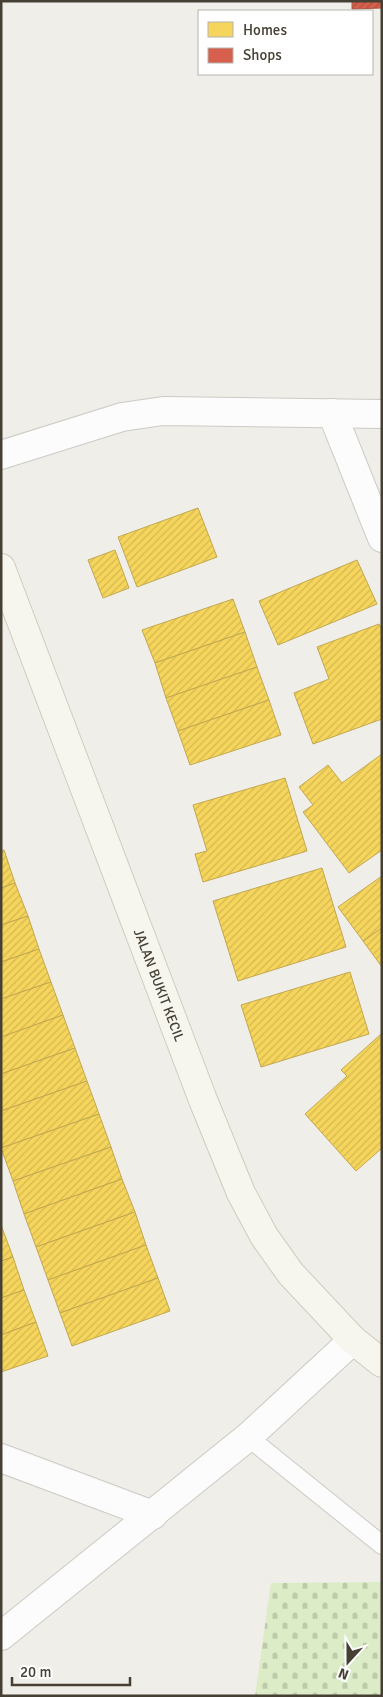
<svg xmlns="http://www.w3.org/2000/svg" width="383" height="1697" viewBox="0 0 383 1697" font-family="Signika,sans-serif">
<defs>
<pattern id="cemetery-stones" width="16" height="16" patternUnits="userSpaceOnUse" patternTransform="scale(1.25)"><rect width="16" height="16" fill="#dbecc6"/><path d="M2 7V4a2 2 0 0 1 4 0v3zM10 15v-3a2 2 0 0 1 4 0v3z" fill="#bdcbab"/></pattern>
<pattern id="homes-hatch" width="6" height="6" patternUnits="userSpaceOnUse" patternTransform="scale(1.25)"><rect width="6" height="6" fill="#f6d55c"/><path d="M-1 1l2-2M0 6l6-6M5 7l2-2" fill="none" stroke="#d4b851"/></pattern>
<pattern id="shops-hatch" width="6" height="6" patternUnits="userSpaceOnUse" patternTransform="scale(1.25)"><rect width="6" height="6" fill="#d6604d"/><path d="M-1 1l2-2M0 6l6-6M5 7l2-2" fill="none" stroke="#af5141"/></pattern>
</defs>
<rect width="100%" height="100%" fill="#f0eee8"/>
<!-- cemetery -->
<path fill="url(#cemetery-stones)" d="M382 1582V1696H255L271 1583Z"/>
<!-- homes -->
<g fill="url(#homes-hatch)" stroke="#c1a850">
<path d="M198 508 217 557 137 587 118 537Z"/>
<path d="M115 550 129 588 103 598 88 560Z"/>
<path d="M357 560 377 604 278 645 259 601Z"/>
<path d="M233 599 245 632 155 663 142 630Z"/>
<path d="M379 624 382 630V719L313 744 294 693 329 679 317 647Z"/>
<path d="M245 632 257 667 166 698 155 663Z"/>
<path d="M257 667 269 700 178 731 166 698Z"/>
<path d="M269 700 281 735 190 765 178 731Z"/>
<path d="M382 754V850L349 873 303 812 313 805 299 787 328 765 342 783Z"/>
<path d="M285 778 307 851 203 882 195 854 207 851 193 805Z"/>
<path d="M4 850 15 883 1 888V851Z"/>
<path d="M322 868 346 947 238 981 213 901Z"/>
<path d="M382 876V928L363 941 338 907Z"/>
<path d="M15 883 28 916 1 925V888Z"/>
<path d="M28 916 39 949 1 962V925Z"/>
<path d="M382 928V967L363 941Z"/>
<path d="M39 949 51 982 1 999V962Z"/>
<path d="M350 972 369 1034 261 1067 241 1005Z"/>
<path d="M51 982 63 1015 1 1037V999Z"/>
<path d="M63 1015 75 1048 1 1074V1037Z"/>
<path d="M381 1034 382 1148 356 1171 305 1114 347 1076 341 1070Z"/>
<path d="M75 1048 87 1081 1 1111V1074Z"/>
<path d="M87 1081 99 1114 1 1148V1111Z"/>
<path d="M99 1114 111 1147 13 1181 1 1148Z"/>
<path d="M111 1147 122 1179 24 1214 13 1181Z"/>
<path d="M122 1179 135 1212 36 1247 24 1214Z"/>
<path d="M135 1212 146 1245 48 1280 36 1247Z"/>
<path d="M1 1225 13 1257 1 1261Z"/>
<path d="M146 1245 158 1278 60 1313 48 1280Z"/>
<path d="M13 1257 24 1290 1 1298V1261Z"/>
<path d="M158 1278 170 1311 72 1346 60 1313Z"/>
<path d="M24 1290 36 1322 1 1335V1298Z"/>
<path d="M36 1322 48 1356 1 1372V1335Z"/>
</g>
<!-- shops -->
<path fill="url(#shops-hatch)" stroke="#ab5646" d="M352 1H382V8L352 9Z"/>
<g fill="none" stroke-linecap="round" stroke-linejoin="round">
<!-- service casing -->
<g stroke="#cccac4" stroke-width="20">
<path id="service" d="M248 1437 382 1545"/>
</g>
<!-- minor casing -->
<g stroke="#cccac4" stroke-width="30">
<g id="minor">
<path d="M332 413 382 538"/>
<path d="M1 455 122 417 163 411 382 414"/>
<path d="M1 1458 153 1515"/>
</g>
</g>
<!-- tertiary casing -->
<g stroke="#cccac4" stroke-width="30">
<path id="tertiary" d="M1 1636 248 1437 353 1340"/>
</g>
<!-- secondary casing -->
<g stroke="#d0ccbf" stroke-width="30">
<g id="secondary">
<path id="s1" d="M1 568 203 1100 241 1193 264 1236 291 1274 353 1340 382 1363"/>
</g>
</g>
<!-- service -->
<use href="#service" stroke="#fdfcfc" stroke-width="18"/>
<!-- minor -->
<use href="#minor" stroke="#fdfcfc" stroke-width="28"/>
<!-- tertiary -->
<use href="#tertiary" stroke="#fdfcfc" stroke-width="28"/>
<!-- secondary -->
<use href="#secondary" stroke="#f6f5ee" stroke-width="28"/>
</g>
<g text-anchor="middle" stroke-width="5" stroke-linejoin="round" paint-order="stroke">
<!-- street labels -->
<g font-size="14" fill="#464034" stroke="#fff">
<text dy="5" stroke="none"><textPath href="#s1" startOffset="446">JALAN BUKIT KECIL</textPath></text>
</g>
</g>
<!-- border -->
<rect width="383" height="1697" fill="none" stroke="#464034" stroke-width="5"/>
<!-- legend -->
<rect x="198" y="10" width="175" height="65" fill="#ffffff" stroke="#b5b3ae"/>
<rect x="208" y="22" width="25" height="15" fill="#f6d55c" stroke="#b5b3ae"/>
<text x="243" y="35" font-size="15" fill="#464034">Homes</text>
<rect x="208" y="48" width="25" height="15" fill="#d6604d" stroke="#b5b3ae"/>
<text x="243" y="60" font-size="15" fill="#464034">Shops</text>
<!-- north arrow -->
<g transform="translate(348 1662) rotate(201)" stroke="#ffffff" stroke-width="4" paint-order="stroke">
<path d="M0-4L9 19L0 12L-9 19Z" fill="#464034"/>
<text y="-8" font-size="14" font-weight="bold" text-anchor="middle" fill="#464034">N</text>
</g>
<!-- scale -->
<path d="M12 1677v8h118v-8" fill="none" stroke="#464034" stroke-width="2.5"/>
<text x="20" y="1677" font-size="15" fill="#464034" stroke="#ffffff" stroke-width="4" paint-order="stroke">20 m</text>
</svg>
